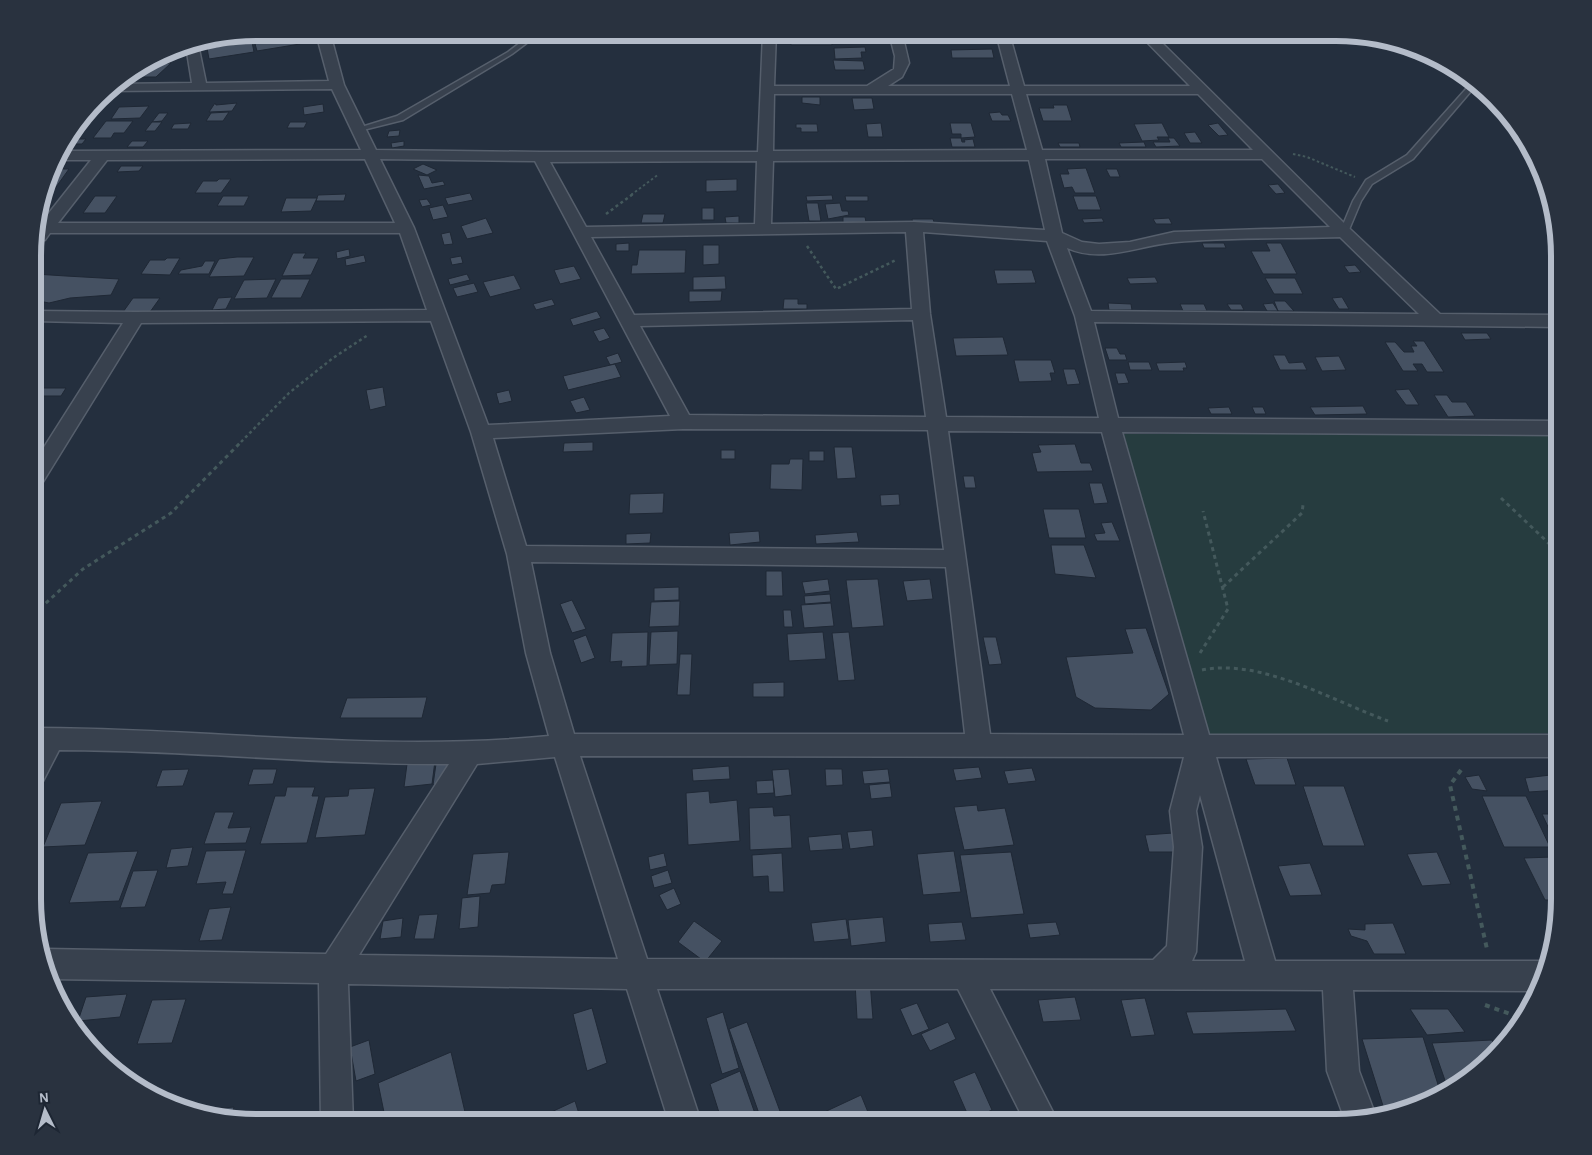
<svg xmlns="http://www.w3.org/2000/svg" width="1592" height="1155" viewBox="0 0 1592 1155" font-family="'Alegreya Sans',sans-serif">
<rect width="100%" height="100%" fill="#242f3e"/>
<!-- green -->
<path fill="#263c3f" d="M1124 434H1559V733L1205 739Z"/>
<!-- building -->
<g fill="#455162" stroke="#1f2835">
<path d="M252 33H297L300 44 257 51Z"/>
<path d="M919 33H947L948 35H920Z"/>
<path d="M250 34 252 40 207 47V42Z"/>
<path d="M790 36H832V45H791Z"/>
<path d="M252 42 254 52 209 59 207 48Z"/>
<path d="M865 47 866 52H861L862 58 835 59 834 48Z"/>
<path d="M992 49 994 58H952L951 50Z"/>
<path d="M833 60 863 61 865 70H835Z"/>
<path d="M150 63 139 77H125L149 63Z"/>
<path d="M154 63H171L156 77H142Z"/>
<path d="M123 79H136L131 84H116Z"/>
<path d="M802 97H820V105L802 103Z"/>
<path d="M852 98H872L874 109 854 110Z"/>
<path d="M215 103 216 105 237 103 232 111 209 112Z"/>
<path d="M323 104 324 112 304 115 303 107Z"/>
<path d="M1053 105H1067L1072 121H1043L1039 108H1054Z"/>
<path d="M149 106 140 118 111 119 119 107Z"/>
<path d="M229 112 223 121H206L211 113Z"/>
<path d="M1000 112 1002 115H1008L1011 121H992L989 113Z"/>
<path d="M159 113H168L162 121 152 122Z"/>
<path d="M106 121H133L124 133H114L111 138H93Z"/>
<path d="M152 122H162L155 131H145Z"/>
<path d="M290 122H307L304 128H287Z"/>
<path d="M191 123 188 129H171L174 124Z"/>
<path d="M881 123 883 137H868L866 124Z"/>
<path d="M950 123H971L975 137 961 138V134H952Z"/>
<path d="M1162 123 1169 137H1157L1159 140 1142 141 1134 124Z"/>
<path d="M1218 123 1228 135 1219 136 1208 125Z"/>
<path d="M796 124H817L818 132H801V128H796Z"/>
<path d="M400 130 399 136 387 137 389 131Z"/>
<path d="M1195 132 1202 143H1190L1184 133Z"/>
<path d="M950 138H961L962 142H965L964 140 973 139 975 147H952Z"/>
<path d="M1168 138H1174L1180 146 1156 147 1153 142H1170Z"/>
<path d="M72 139H86L82 144H68Z"/>
<path d="M132 141H148L143 147H127Z"/>
<path d="M404 141V146L392 148 391 143Z"/>
<path d="M1144 142 1146 147H1121L1119 143Z"/>
<path d="M1058 143H1079L1080 147H1060Z"/>
<path d="M67 162 62 169H69L54 190H46L54 163Z"/>
<path d="M423 164 437 170 427 175 413 169Z"/>
<path d="M121 166H143L139 171 117 172Z"/>
<path d="M1086 168 1095 193H1075L1072 187 1064 188 1060 174H1069L1067 169Z"/>
<path d="M1106 169H1117L1120 177H1110Z"/>
<path d="M418 175 429 176 432 183 443 181 445 185 424 189Z"/>
<path d="M219 179H231L221 193H195L203 181H217Z"/>
<path d="M737 179V191L706 192V180Z"/>
<path d="M1278 184 1285 193 1276 194 1268 185Z"/>
<path d="M470 193 473 200 448 205 445 198Z"/>
<path d="M346 194 344 201H316L318 195Z"/>
<path d="M832 195 833 200 807 201 806 196Z"/>
<path d="M95 196H117L105 213H83Z"/>
<path d="M223 196H249L244 206H217Z"/>
<path d="M845 196H868V201H846Z"/>
<path d="M1073 196H1096L1101 210H1078Z"/>
<path d="M286 198H317L311 211 281 212Z"/>
<path d="M427 199 431 205 422 207 419 200Z"/>
<path d="M806 203H818L821 221H809Z"/>
<path d="M840 203 842 211H848L849 215 828 219 825 204Z"/>
<path d="M443 205 448 217 433 220 429 208Z"/>
<rect x="702" y="208" width="12" height="12"/>
<path d="M643 214H665L663 223H641Z"/>
<path d="M739 216V223H726L725 217Z"/>
<path d="M843 217H865L866 222 843 223Z"/>
<path d="M486 218 493 233 467 239 461 226Z"/>
<path d="M1102 218 1104 222 1084 223 1082 219Z"/>
<path d="M1169 218 1172 224H1156L1153 219Z"/>
<path d="M912 219H933L935 225H913Z"/>
<path d="M450 232 453 244 444 245 441 234Z"/>
<path d="M629 243V251H616V244Z"/>
<path d="M1202 243H1224L1226 248H1204Z"/>
<path d="M1266 243H1281L1297 274H1263L1251 251H1270Z"/>
<path d="M703 245H719V264L703 265Z"/>
<path d="M349 249 350 256 337 259 336 252Z"/>
<path d="M639 250H686L685 273 631 274 632 265H637Z"/>
<path d="M293 253H306L303 258H319L311 275 282 276Z"/>
<path d="M364 255 366 262 346 266 345 259Z"/>
<path d="M461 256 463 263 452 265 450 258Z"/>
<path d="M237 257H254L244 276 209 277 219 259Z"/>
<path d="M167 258H180L170 275 141 274 150 260H165Z"/>
<path d="M205 261H215L209 274H178L181 270 202 266Z"/>
<path d="M1355 265 1361 272 1349 273 1344 266Z"/>
<path d="M574 266 581 279 560 284 554 270Z"/>
<path d="M994 270H1032L1036 283 997 284Z"/>
<path d="M35 274 66 276 119 279 111 295 70 298 49 303 34 300Z"/>
<path d="M467 274 470 280 450 285 448 279Z"/>
<path d="M514 275 521 289 490 297 483 282Z"/>
<path d="M725 276 726 289 693 290V277Z"/>
<path d="M1155 277 1158 283 1130 284 1127 278Z"/>
<path d="M1265 278H1295L1303 294H1274Z"/>
<path d="M276 279 267 298 234 299 244 280Z"/>
<path d="M281 279H310L301 298H271Z"/>
<path d="M474 283 478 292 457 297 453 288Z"/>
<path d="M689 291H722L721 301 689 302Z"/>
<path d="M232 297 226 309 212 310 218 298Z"/>
<path d="M1342 297 1349 309H1339L1332 298Z"/>
<path d="M133 298H160L150 312H123Z"/>
<path d="M552 299 555 305 536 310 533 304Z"/>
<path d="M784 299H798V304H807V309H783Z"/>
<path d="M1274 301H1285L1294 311H1278Z"/>
<path d="M1108 303 1131 304 1132 310H1109Z"/>
<path d="M1273 303 1278 311H1267L1263 304Z"/>
<path d="M1180 304H1204L1207 311H1183Z"/>
<path d="M1227 304H1241L1244 310H1231Z"/>
<path d="M597 311 601 318 573 326 570 319Z"/>
<path d="M604 328 610 338 599 342 593 331Z"/>
<path d="M1461 333H1487L1491 339 1465 340Z"/>
<path d="M1003 337 1008 355 956 356 953 338Z"/>
<path d="M1413 341H1424L1444 372H1427L1422 364H1413L1418 371H1403L1385 342H1395L1404 352H1414L1411 346H1417Z"/>
<path d="M1105 348H1117L1120 354H1125L1127 360H1109Z"/>
<path d="M618 353 622 362 610 365 606 357Z"/>
<path d="M1273 355H1285L1289 363 1303 362 1307 370H1280Z"/>
<path d="M1339 356 1346 370 1322 371 1315 357Z"/>
<path d="M1014 360H1051L1055 373H1050L1052 381 1019 382Z"/>
<path d="M1128 362H1149L1152 370H1130Z"/>
<path d="M1185 362 1187 368H1183L1184 371H1159L1156 363Z"/>
<path d="M615 364 621 377 568 390 563 376Z"/>
<path d="M1063 369H1075L1080 384 1067 385Z"/>
<path d="M1115 373H1125L1129 383 1118 384Z"/>
<path d="M383 387 386 406 370 410 366 390Z"/>
<path d="M39 388H66L61 396H34Z"/>
<path d="M1409 389 1419 405H1406L1395 390Z"/>
<path d="M509 390 512 401 499 404 496 393Z"/>
<path d="M1434 395H1447L1452 402H1466L1475 416 1448 417Z"/>
<path d="M584 397 590 410 576 413 570 401Z"/>
<path d="M1363 406 1367 414 1315 415 1310 407Z"/>
<path d="M1229 407 1232 414H1211L1208 408Z"/>
<path d="M1252 407H1263L1266 414H1255Z"/>
<path d="M593 442V451L563 452 564 443Z"/>
<path d="M1075 444 1081 463H1090L1093 471 1037 472 1032 453 1041 452 1038 445Z"/>
<path d="M834 447H852L856 478 837 479Z"/>
<rect x="721" y="450" width="14" height="9"/>
<rect x="809" y="451" width="15" height="10"/>
<path d="M790 459H803L802 490 770 489 771 464H789Z"/>
<path d="M963 476H974L976 488H965Z"/>
<path d="M1089 483H1102L1108 503 1094 504Z"/>
<path d="M664 493 663 513 629 514 630 494Z"/>
<path d="M899 494 900 505 881 506 880 495Z"/>
<path d="M1043 509H1079L1086 538H1049Z"/>
<path d="M1112 522 1120 541H1097L1094 534 1105 533 1101 523Z"/>
<path d="M759 531 760 542 730 545 729 533Z"/>
<path d="M857 532 859 542 816 544 815 535Z"/>
<path d="M651 533 650 543 626 544V534Z"/>
<path d="M1051 545H1084L1096 578 1055 574Z"/>
<path d="M766 571H782L783 596H766Z"/>
<path d="M828 579 830 591 805 594 802 582Z"/>
<path d="M878 579 884 626 852 628 846 580Z"/>
<path d="M930 579 933 599 907 601 903 581Z"/>
<path d="M679 587V600L654 601V588Z"/>
<path d="M830 594 831 602 805 604 804 596Z"/>
<path d="M572 600 586 629 572 633 560 604Z"/>
<path d="M680 601 679 626 649 627 651 602Z"/>
<path d="M831 603 834 626 804 628 801 605Z"/>
<path d="M783 610H791L793 627H784Z"/>
<path d="M1146 628 1169 694 1151 710 1095 708 1076 697 1066 657 1133 653 1125 629Z"/>
<path d="M678 631 677 664 649 665 651 632Z"/>
<path d="M648 632 647 666 621 667 622 661 610 662 612 633Z"/>
<path d="M823 632 826 659 789 661 787 634Z"/>
<path d="M849 632 855 680 838 681 832 633Z"/>
<path d="M586 635 595 658 581 663 573 640Z"/>
<path d="M983 637H996L1002 664 989 665Z"/>
<path d="M680 654H692L690 695H677Z"/>
<path d="M784 682V697H753V683Z"/>
<path d="M427 697 422 718H340L347 698Z"/>
<path d="M452 755 449 783 433 785 437 757Z"/>
<path d="M1287 758 1296 785H1255L1246 759Z"/>
<path d="M435 761 432 784 404 787 407 764Z"/>
<path d="M729 766 730 779 693 781 692 769Z"/>
<path d="M979 767 982 778 956 781 953 769Z"/>
<path d="M1032 768 1036 781 1008 784 1004 771Z"/>
<path d="M189 769 183 786 156 787 162 770Z"/>
<path d="M253 769H277L273 784 248 785Z"/>
<path d="M789 769 792 795 775 797 772 770Z"/>
<path d="M825 769H842L843 785 826 786Z"/>
<path d="M888 769 890 782 864 784 862 771Z"/>
<path d="M1559 774V790L1529 792 1525 778Z"/>
<path d="M1479 775 1487 791 1472 789 1465 777Z"/>
<path d="M773 780 774 793 757 794 756 781Z"/>
<path d="M890 783 892 797 871 799 869 785Z"/>
<path d="M1303 786H1344L1365 846H1323Z"/>
<path d="M287 787H315L312 796H319L307 843 260 844 275 796H285Z"/>
<path d="M375 788 365 835 315 838 325 797 348 796 349 789Z"/>
<path d="M709 791 710 803 737 800 740 841 688 845 686 793Z"/>
<path d="M1482 796H1526L1550 847H1504Z"/>
<path d="M102 801 85 845 43 847 61 803Z"/>
<path d="M977 805 978 811 1005 808 1014 845 964 850 954 807Z"/>
<path d="M773 807 774 816 790 815 792 848 750 850 749 808Z"/>
<path d="M215 812H234L228 828 251 827 246 843 204 844Z"/>
<path d="M1542 814H1559V846H1557Z"/>
<path d="M872 830 874 846 850 849 847 832Z"/>
<path d="M1173 833 1176 852H1149L1145 835Z"/>
<path d="M841 834 843 849 810 851 808 837Z"/>
<path d="M193 847 188 866 166 868 171 849Z"/>
<path d="M246 850 233 894H222L226 882 196 884 206 851Z"/>
<path d="M138 851 119 901 69 903 88 853Z"/>
<path d="M954 851 961 892 923 895 917 854Z"/>
<path d="M509 852 505 884 492 885 490 893 467 895 473 854Z"/>
<path d="M1011 852 1024 914 971 918 960 855Z"/>
<path d="M1437 852 1451 884 1422 886 1407 854Z"/>
<path d="M664 853 667 866 650 870 648 857Z"/>
<path d="M782 853 784 892H769L768 876 753 877 752 855Z"/>
<path d="M1553 857 1559 869V900H1545L1524 858Z"/>
<path d="M1310 863 1322 895 1290 896 1278 866Z"/>
<path d="M158 870 145 907 120 908 133 871Z"/>
<path d="M668 870 672 883 654 888 651 876Z"/>
<path d="M674 888 681 904 667 910 659 895Z"/>
<path d="M480 896 478 927 459 929 462 898Z"/>
<path d="M231 907 222 940 199 941 209 909Z"/>
<path d="M438 914 434 939H414L419 915Z"/>
<path d="M883 917 886 942 851 946 848 920Z"/>
<path d="M403 918 401 937 380 939 383 921Z"/>
<path d="M846 919 849 939 814 942 811 923Z"/>
<path d="M694 921 722 941 705 962 678 942Z"/>
<path d="M962 922 966 940 930 942 928 924Z"/>
<path d="M1056 922 1060 935 1030 938 1027 924Z"/>
<path d="M1393 923 1406 954H1374L1367 941 1351 936 1348 929 1365 930V924Z"/>
<path d="M870 981 873 1019H857L855 982Z"/>
<path d="M127 994 120 1017 78 1021 86 997Z"/>
<path d="M1075 997 1081 1020 1043 1022 1038 1000Z"/>
<path d="M1145 998 1155 1035 1131 1037 1121 1000Z"/>
<path d="M186 999 172 1043 137 1044 152 1000Z"/>
<path d="M917 1003 929 1029 912 1036 900 1009Z"/>
<path d="M592 1008 607 1063 587 1071 573 1014Z"/>
<path d="M1286 1009 1296 1031 1193 1034 1186 1012Z"/>
<path d="M1410 1009H1448L1465 1032 1427 1035Z"/>
<path d="M723 1012 739 1068 722 1074 706 1018Z"/>
<path d="M747 1022 784 1122H762L729 1029Z"/>
<path d="M948 1022 956 1039 930 1051 921 1034Z"/>
<path d="M1423 1037 1441 1094 1435 1099 1391 1110 1384 1109 1362 1039Z"/>
<path d="M369 1040 375 1074 356 1081 350 1047Z"/>
<path d="M1492 1040 1496 1050 1448 1089 1432 1043Z"/>
<path d="M451 1052 465 1112 443 1122H386L378 1083Z"/>
<path d="M740 1071 758 1122H722L710 1084Z"/>
<path d="M975 1072 992 1110 970 1120 953 1081Z"/>
<path d="M861 1095 872 1122H803Z"/>
<path d="M575 1101 580 1117 569 1122H549L547 1114Z"/>
<path d="M234 1107 231 1120 210 1116 212 1109Z"/>
<path d="M205 1108 204 1115 182 1109Z"/>
</g>
<g fill="none" stroke-linecap="round" stroke-linejoin="round">
<!-- service casing -->
<g stroke="#565f6c" stroke-width="3">
<g id="service">
<path d="M533 33H540L512 54 403 120 359 131 355 129 397 116 508 52Z"/>
<path d="M1474 80 1477 84 1413 159 1372 184 1361 201 1348 232 1341 234 1340 232 1353 201 1366 180 1407 155Z"/>
</g>
</g>
<!-- minor casing -->
<g stroke="#565f6c" stroke-width="3">
<path id="minor" d="M316 33H330L344 85 376 150 540 152H758L763 33H776L774 86H867L894 69 895 56 889 33H902L909 63 902 77 888 86H1010L996 33H1009L1024 86H1190L1138 33H1152L1350 229 1440 314 1559 315V327L1094 322 1118 418 1559 421V435L1122 432 1209 735H1559V757H1216L1275 961H1545L1549 963 1548 971 1537 991 1353 990 1359 1071 1375 1114 1345 1120 1327 1071 1323 990 990 989 1058 1122H1025L958 989H657L701 1122H669L627 989 348 984 353 1122H321L319 983 51 979 42 951 46 949 326 954 449 764C319 765 189 750 59 750L43 781 34 784V728C206 728 378 753 549 736L526 653 507 554 471 432 431 321 141 323 41 485 34 487V463L123 323 34 321V311L135 312 427 310 400 233H50L45 240H34L36 223H41L91 160H55L60 151 361 150 332 89 106 91 115 84 192 83 186 46 198 44 206 83 329 81ZM774 94H1012L1027 150 773 151ZM1026 94H1198L1253 150H1042ZM365 159 395 223H58L107 160ZM380 159 535 161 670 416 488 425 414 228ZM1045 159H1262L1330 227 1174 232 1130 242 1099 244 1082 242 1062 233ZM1029 160 1045 230 914 222 771 224 773 161ZM757 161 755 224 586 227 550 162ZM906 232 912 309 634 315 591 237ZM923 232 1047 241 1075 316 1099 418 946 417 930 314ZM1340 237 1419 314 1091 311 1067 248C1103 264 1139 245 1176 242 1230 237 1285 239 1340 237ZM913 320 926 417 689 415 640 326ZM683 429 928 430 944 550 526 546 493 438ZM948 431 1102 432 1184 735 990 734ZM531 562 946 567 965 734H574L550 653ZM580 756 1184 757 1170 811 1174 847 1167 946 1153 960 647 959ZM555 757 618 959 359 955 477 764ZM1200 795 1245 961H1192L1196 952 1202 847 1196 811Z"/>
</g>
<!-- path-far3 -->
<g stroke="#44595c" stroke-width="2" stroke-dasharray="2.5 2.5" stroke-linecap="butt">
<path d="M1293 154 1307 157 1355 177"/>
<path d="M631 195 659 174"/>
</g>
<!-- path-far2 -->
<g stroke="#44595c" stroke-width="2.5" stroke-dasharray="3 3" stroke-linecap="butt">
<path d="M606 214 633 194"/>
<path d="M807 246 836 289 896 260"/>
<path d="M241 442 289 393 333 358 368 335"/>
</g>
<!-- path-far1 -->
<g stroke="#44595c" stroke-width="3" stroke-dasharray="4 4" stroke-linecap="butt">
<path d="M1501 498 1559 553"/>
<path d="M1223 587 1302 513 1303 505"/>
<path d="M34 614 83 569 171 513 242 441"/>
<path d="M1200 653 1228 609 1203 511"/>
<path d="M1202 670C1261 658 1333 701 1388 721"/>
</g>
<!-- path -->
<g stroke="#44595c" stroke-width="4" stroke-dasharray="5 5" stroke-linecap="butt">
<path d="M1461 770 1450 785 1487 949"/>
<path d="M1485 1005 1513 1015 1521 1021"/>
</g>
<!-- service -->
<use href="#service" fill="#38414e" fill-rule="evenodd"/>
<!-- minor -->
<use href="#minor" fill="#38414e" fill-rule="evenodd"/>
</g>
<!-- crop -->
<path d="M0 0H1592V1155H0ZM256 41H1336A215 215 0 0 1 1551 256V899A215 215 0 0 1 1336 1114H256A215 215 0 0 1 41 899V256A215 215 0 0 1 256 41Z" fill="#29323f" fill-rule="evenodd"/>
<path fill="none" stroke="#b4bcc9" stroke-width="6" d="M256 41H1336A215 215 0 0 1 1551 256V899A215 215 0 0 1 1336 1114H256A215 215 0 0 1 41 899V256A215 215 0 0 1 256 41Z"/>
<!-- north arrow -->
<g transform="translate(45 1110) rotate(355)" stroke="#1d2633" stroke-width="4" paint-order="stroke">
<path d="M0-4L9 19L0 12L-9 19Z" fill="#b4bcc9"/>
<text y="-8" font-size="14" font-weight="bold" text-anchor="middle" fill="#b4bcc9">N</text>
</g>
</svg>
